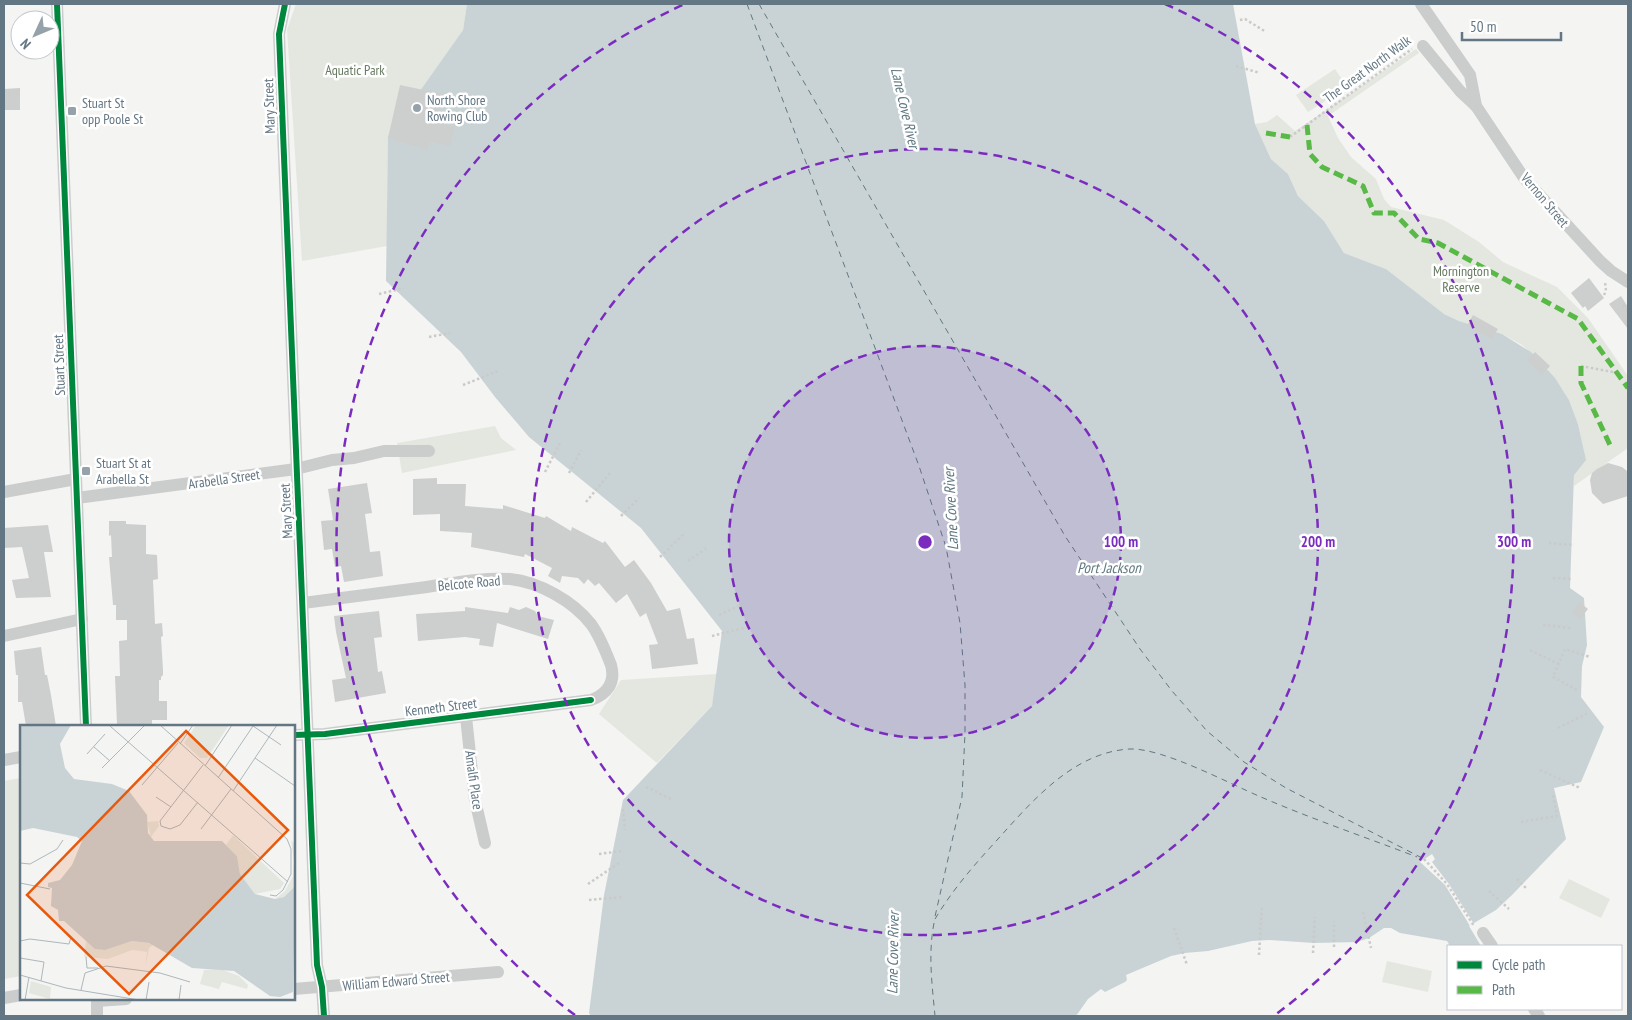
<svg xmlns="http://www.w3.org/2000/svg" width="1632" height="1020" viewBox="0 0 1632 1020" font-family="'PT Sans Narrow',sans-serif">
<rect width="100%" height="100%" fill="#f4f4f2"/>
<!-- green -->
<g fill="#e4e7e0">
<path d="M296 4H467L463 30 388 136 387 246 302 261 287 30Z"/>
<path d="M1416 49 1419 53 1328 116 1338 138 1351 157 1376 179 1384 199 1391 207 1444 220 1479 242 1503 262 1557 287 1588 318 1628 376V448L1574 486V475L1584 451 1578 424 1569 400 1562 389 1539 360 1522 345 1502 334 1459 321 1440 312 1386 269 1344 253 1324 221 1298 196 1288 174 1271 159 1255 124 1267 122 1277 115 1295 131Z"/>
<path d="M1335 69 1347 87 1308 112 1296 95Z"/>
<path d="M495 426 501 438 516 450 402 473 397 443Z"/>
<path d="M717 674 712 706 657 763 599 714 621 680Z"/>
<path d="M21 778V976L4 979V781Z"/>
<path d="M1569 879 1610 899 1601 918 1559 898Z"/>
<path d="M1387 961 1432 971 1428 992 1382 982Z"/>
</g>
<!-- water -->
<path fill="#c9d3d5" d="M467 4H1233L1255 124 1271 159 1288 174 1298 196 1324 221 1344 253 1386 269 1444 314 1459 321 1502 334 1531 352 1555 378 1569 400 1578 424 1586 460 1574 475 1570 588 1584 598 1587 645 1582 666 1581 697 1604 727 1581 782 1554 788 1566 839 1512 895 1496 910 1469 926 1481 946H1450L1447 941 1400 933 1391 928H1384L1369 938 1357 942 1314 943 1269 940 1252 941 1208 951 1185 953 1171 956 1126 975 1127 980 1125 982 1105 992 1101 989 1088 999 1076 1016H591L589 1013 604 895 623 800 712 706 722 631 641 528 529 437 495 397 461 352 386 281 388 136 463 30Z"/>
<!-- pier -->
<path fill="#f4f4f2" d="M1432 854 1435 859 1432 862 1449 884 1474 924 1470 926 1445 885 1420 862Z"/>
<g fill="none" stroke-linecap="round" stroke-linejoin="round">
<!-- ferry -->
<g stroke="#5f7880" stroke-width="1" stroke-dasharray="6 5" stroke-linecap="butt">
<path d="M747 4 919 466 946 547 960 623 965 685V733L962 797 934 921"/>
<path d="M759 4 1065 536 1140 649 1172 691 1207 731 1244 762 1286 788 1424 859"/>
<path d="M935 919C953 889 975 864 998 839 1033 800 1074 752 1130 749 1163 748 1228 783 1261 797 1312 819 1365 837 1417 857"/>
<path d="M934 923C928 954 932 984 935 1016"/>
</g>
</g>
<!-- building -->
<g fill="#cdcfce">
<path d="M400 85 443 94 436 123 455 127 450 146 430 142 427 150 388 138Z"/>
<path d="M20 88V110H4V89Z"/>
<path d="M1589 278 1604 298 1588 311 1585 306 1583 308 1571 293Z"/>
<path d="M1621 296 1628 307V329L1609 304Z"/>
<path d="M1473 315 1498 329 1492 339 1467 326Z"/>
<path d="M1535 352 1550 366 1542 375 1527 360Z"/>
<path d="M1608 463 1622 467 1627 471 1628 474V496L1603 504 1592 493 1590 480 1592 473 1597 469Z"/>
<path d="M437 478V484H466L465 506 503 509V505L545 518 546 516 571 531 572 527 603 543 605 541 625 567 634 560 651 583 667 611 680 608 687 639 694 638 698 664 652 669 649 645 658 644 646 613 640 617 627 594 616 603 599 583 595 586 588 579 584 584 578 578 562 576 560 583 548 576 552 568 525 554 524 557 471 547 472 533 440 531V514L413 515V479Z"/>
<path d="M367 483 372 513 365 514 370 552 380 551 383 576 344 582 341 566 335 567 332 549 324 550 321 521 333 520 328 489Z"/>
<path d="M109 521H126V524L146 525V554L157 555 158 579 153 580 155 624 162 623 163 636 161 637 163 670V675L161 677V680H159V701H167V720H152V726L117 725 115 676H120L119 641 127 640V620H116V605H113L109 557H112L111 535 109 536Z"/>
<path d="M48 525 53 552H44L51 597 16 598 12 580 29 578 22 547 4 548V528Z"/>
<path d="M1579 602 1588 609 1580 619 1572 613Z"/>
<path d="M465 607 508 613 510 607 519 610 526 607 535 611 538 616 554 620 548 639 497 623 493 647 479 645 480 639 465 637 418 641 416 614 465 611Z"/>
<path d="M379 611 382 637 374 638 378 672 382 671 386 693 335 702 332 680 346 678 336 632 334 616Z"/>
<path d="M41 647 45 675H47L51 695 56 726H26L22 702H18V675H16L14 651Z"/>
</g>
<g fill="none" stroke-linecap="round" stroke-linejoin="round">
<!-- path -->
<g stroke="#cacaca" stroke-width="2.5" stroke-dasharray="2.5 2.5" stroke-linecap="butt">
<path d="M1240 20 1245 19 1266 32"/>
<path d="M1236 66 1260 73"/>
<path d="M1290 137 1412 49"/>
<path d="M379 294 404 288"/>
<path d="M1604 295 1606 291 1605 282"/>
<path d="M1623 305 1628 311"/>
<path d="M429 337 450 333"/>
<path d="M1581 366 1618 373"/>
<path d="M463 385 498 371"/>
<path d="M545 472 561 441"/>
<path d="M569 473 581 450"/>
<path d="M586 502 610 473"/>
<path d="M621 516 639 498"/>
<path d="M1549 543 1574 545"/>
<path d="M660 557 684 534"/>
<path d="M688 561 707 548"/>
<path d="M1553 578 1572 579"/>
<path d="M719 615 741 605"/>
<path d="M1543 625 1571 628"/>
<path d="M712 636 747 627"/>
<path d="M1530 650 1559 664"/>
<path d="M1577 690 1553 677 1565 649 1590 657"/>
<path d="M1558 728 1588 713"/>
<path d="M1540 770 1580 788"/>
<path d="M646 787 671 799"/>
<path d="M623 809 625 830"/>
<path d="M1521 822 1557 816 1553 795"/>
<path d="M599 854 622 851"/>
<path d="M1424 859 1447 884 1474 926"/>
<path d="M1517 879 1527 889"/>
<path d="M588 884 619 863"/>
<path d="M1489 891 1509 909"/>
<path d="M589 900 622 897"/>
<path d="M1363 912 1371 948"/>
<path d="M1174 928 1187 965"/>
<path d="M1334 947V921"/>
<path d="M1313 953 1315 917"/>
<path d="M1259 955 1262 905"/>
<path d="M590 1016H606"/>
</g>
<!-- street -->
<g stroke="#cbcdcd" stroke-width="12">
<path d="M57 4 86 726"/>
<path d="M285 4 279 34 317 965 322 987 324 1016"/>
<path d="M1421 4 1470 75 1476 106 1524 178 1600 261 1611 271 1628 282"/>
<path d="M1423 46 1460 91 1476 106"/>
<path d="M4 492 76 479"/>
<path d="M77 498 296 469 332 460 354 458 384 451H429"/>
<path d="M4 636 82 619"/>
<path d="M466 717 475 800 485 843"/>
<path d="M294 735 325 734 591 700C607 694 616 683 611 665 606 652 599 635 591 624 573 601 539 582 510 579 480 577 449 584 419 588 380 593 342 598 303 603"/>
<path d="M4 760 21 757"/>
<path d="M1483 933 1492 946"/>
<path d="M294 989 498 972"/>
<path d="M4 998 21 995"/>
<path d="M97 999V1016"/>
<path d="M97 1001 126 999"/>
<path d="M1534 1009 1539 1016"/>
</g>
<!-- quiet -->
<g stroke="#58b947" stroke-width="5" stroke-dasharray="10 5" stroke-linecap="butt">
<path d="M1307 125 1310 154 1322 167 1363 186 1374 213H1394L1419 239 1438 243 1578 319 1628 388"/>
<path d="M1266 133 1290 137"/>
<path d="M1581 366V383L1610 445"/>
</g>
<!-- cycleway casing -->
<g stroke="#fff" stroke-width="9">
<g id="cycleway">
<path d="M57 4 86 726"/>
<path d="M285 4 279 34 317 965 322 987 324 1016"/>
<path d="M294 735 325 734 591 700"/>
</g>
</g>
<!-- cycleway -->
<use href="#cycleway" stroke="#00873e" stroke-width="6"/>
</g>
<!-- distance rings -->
<circle cx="925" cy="542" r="196" fill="#7b2cbf" fill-opacity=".12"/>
<g fill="none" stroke="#7b2cbf" stroke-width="2.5" stroke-dasharray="9 6">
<circle cx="925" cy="542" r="196"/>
<circle cx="925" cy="542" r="393"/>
<path d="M575 1015A589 589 0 0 1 685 4M1165 4A589 589 0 0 1 1275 1015"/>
</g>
<!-- markers -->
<g fill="#96a2aa" stroke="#fff" stroke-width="2">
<circle cx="417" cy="108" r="5"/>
<rect x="67" y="106" width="10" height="10" rx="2.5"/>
<rect x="81" y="466" width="10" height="10" rx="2.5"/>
</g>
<g text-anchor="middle" stroke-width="5" stroke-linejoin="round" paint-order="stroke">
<!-- street labels -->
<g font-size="14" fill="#637683" stroke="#fff">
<text transform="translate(1367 69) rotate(-36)" y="5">The Great North Walk</text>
<text transform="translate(269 106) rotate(-92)" y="5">Mary Street</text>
<text transform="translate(1545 200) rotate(50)" y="5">Vernon Street</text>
<text transform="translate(59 365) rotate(-92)" y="5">Stuart Street</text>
<text transform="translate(224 479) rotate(-8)" y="5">Arabella Street</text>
<text transform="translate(286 511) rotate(-93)" y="5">Mary Street</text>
<text transform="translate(469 583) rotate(-5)" y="5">Belcote Road</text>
<text transform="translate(441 707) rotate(-7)" y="5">Kenneth Street</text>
<text transform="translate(474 780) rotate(82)" y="5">Amalfi Place</text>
<text transform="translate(396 981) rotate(-5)" y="5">William Edward Street</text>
</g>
<!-- park labels -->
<g font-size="14" fill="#687a62" stroke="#fff">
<text x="355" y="75">Aquatic Park</text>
<text x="1461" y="276">Mornington<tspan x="1461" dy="16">Reserve</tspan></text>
</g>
<!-- poi labels -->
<g font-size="14" fill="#637683" stroke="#fff" text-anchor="start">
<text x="427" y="105">North Shore<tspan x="427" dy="16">Rowing Club</tspan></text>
<text x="82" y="108">Stuart St<tspan x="82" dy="16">opp Poole St</tspan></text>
<text x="96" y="468">Stuart St at<tspan x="96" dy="16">Arabella St</tspan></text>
</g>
<!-- water labels -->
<g font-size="15" font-style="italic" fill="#5f7880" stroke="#fff">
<text transform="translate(905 108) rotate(77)" y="5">Lane Cove River</text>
<text transform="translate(951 509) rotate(-93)" y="5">Lane Cove River</text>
<text x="1109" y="573">Port Jackson</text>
<text transform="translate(893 953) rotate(-89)" y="5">Lane Cove River</text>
</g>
</g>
<!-- overview -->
<g transform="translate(20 725)">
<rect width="275" height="275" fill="#f4f4f2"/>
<path d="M176 0H209L187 33H180L164 18ZM138 96 139 101 131 112 127 97ZM213 110 264 158 260 164 235 169 220 149 217 131 206 120ZM271 115 275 119V161L264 172 255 174 265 166 273 151 274 137ZM66 216 81 225 112 216 134 219 129 223 125 243 127 227 121 226 112 225 88 234 64 232ZM200 244 219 251 228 260 227 264 202 257 199 264 180 259 184 245ZM11 256 31 262 30 274 9 268Z" fill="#e4e7e0"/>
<path d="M0 0H51L40 19 45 43 54 54 92 59 109 66 127 90 128 108 134 116H202L217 131 220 149 235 169 255 174 264 172 275 161 273 267 260 272 250 271 214 246 172 243 129 218 112 216 85 225 75 224 44 196H39L38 185 31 181 32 163 28 162V158L40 155 52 140 62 116 57 112 13 103 0 106Z" fill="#c9d3d5"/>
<path fill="none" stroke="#c9d3d5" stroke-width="2.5" d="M0 61 62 92 85 109V144L50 161M86 112 101 131 121 147 200 182M43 165 70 156H85L219 186 238 185 254 176 275 180M238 186 275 182"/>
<path fill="none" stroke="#adb7bc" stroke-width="1" d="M140 0 267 114 271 124V149L263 165 256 171 250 170M90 1 268 157M233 1 261 20M160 19 173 0M74 22 90 36M67 29 85 9M235 33 275 61M185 41 212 0M82 43 125 0M198 53 233 1M122 60 158 18M213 66 257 0M136 72 151 82M178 77 160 100 150 104 141 101 140 96 183 40M181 104 211 64M0 138 10 139 37 124 43 115M0 158 30 164M0 216 10 214 49 219 51 212M66 232 67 243H78M0 233 24 237 21 256M0 250 46 263 119 275M61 265 65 248 86 241 140 248 170 257M5 275 9 252M126 275 129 257M159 275 161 260"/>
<path fill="#e8590c" fill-opacity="0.15" stroke="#e8590c" stroke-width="2.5" d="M166 6 268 105 109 269 7 170Z"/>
<rect width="275" height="275" fill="none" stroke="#637683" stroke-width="2.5"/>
</g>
<circle cx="925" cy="542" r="8" fill="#7b2cbf" stroke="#fff" stroke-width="2.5"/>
<g font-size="15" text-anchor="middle" font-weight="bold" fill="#7b2cbf" stroke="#fff" stroke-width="5" stroke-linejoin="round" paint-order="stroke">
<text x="1121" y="547">100 m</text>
<text x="1318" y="547">200 m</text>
<text x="1514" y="547">300 m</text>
</g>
<!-- border -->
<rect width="1632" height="1020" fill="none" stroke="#637683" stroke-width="10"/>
<!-- legend -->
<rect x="1447" y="945" width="175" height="65" fill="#ffffff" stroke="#c1c8cd"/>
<rect x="1457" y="961" width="25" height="8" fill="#00873e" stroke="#c1c8cd"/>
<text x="1492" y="970" font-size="15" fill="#637683">Cycle path</text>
<rect x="1457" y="986" width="25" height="8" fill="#58b947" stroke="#c1c8cd"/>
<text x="1492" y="995" font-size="15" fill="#637683">Path</text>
<!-- north arrow -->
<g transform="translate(35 35) rotate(226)"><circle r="24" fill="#ffffff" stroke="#c1c8cd"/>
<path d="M0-4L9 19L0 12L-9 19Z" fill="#96a2aa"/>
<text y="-8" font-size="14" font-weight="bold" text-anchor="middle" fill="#637683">N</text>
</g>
<!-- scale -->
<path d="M1462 32v8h99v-8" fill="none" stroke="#637683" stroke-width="2.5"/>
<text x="1470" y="32" font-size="15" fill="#637683" stroke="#ffffff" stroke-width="4" paint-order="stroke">50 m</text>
</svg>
